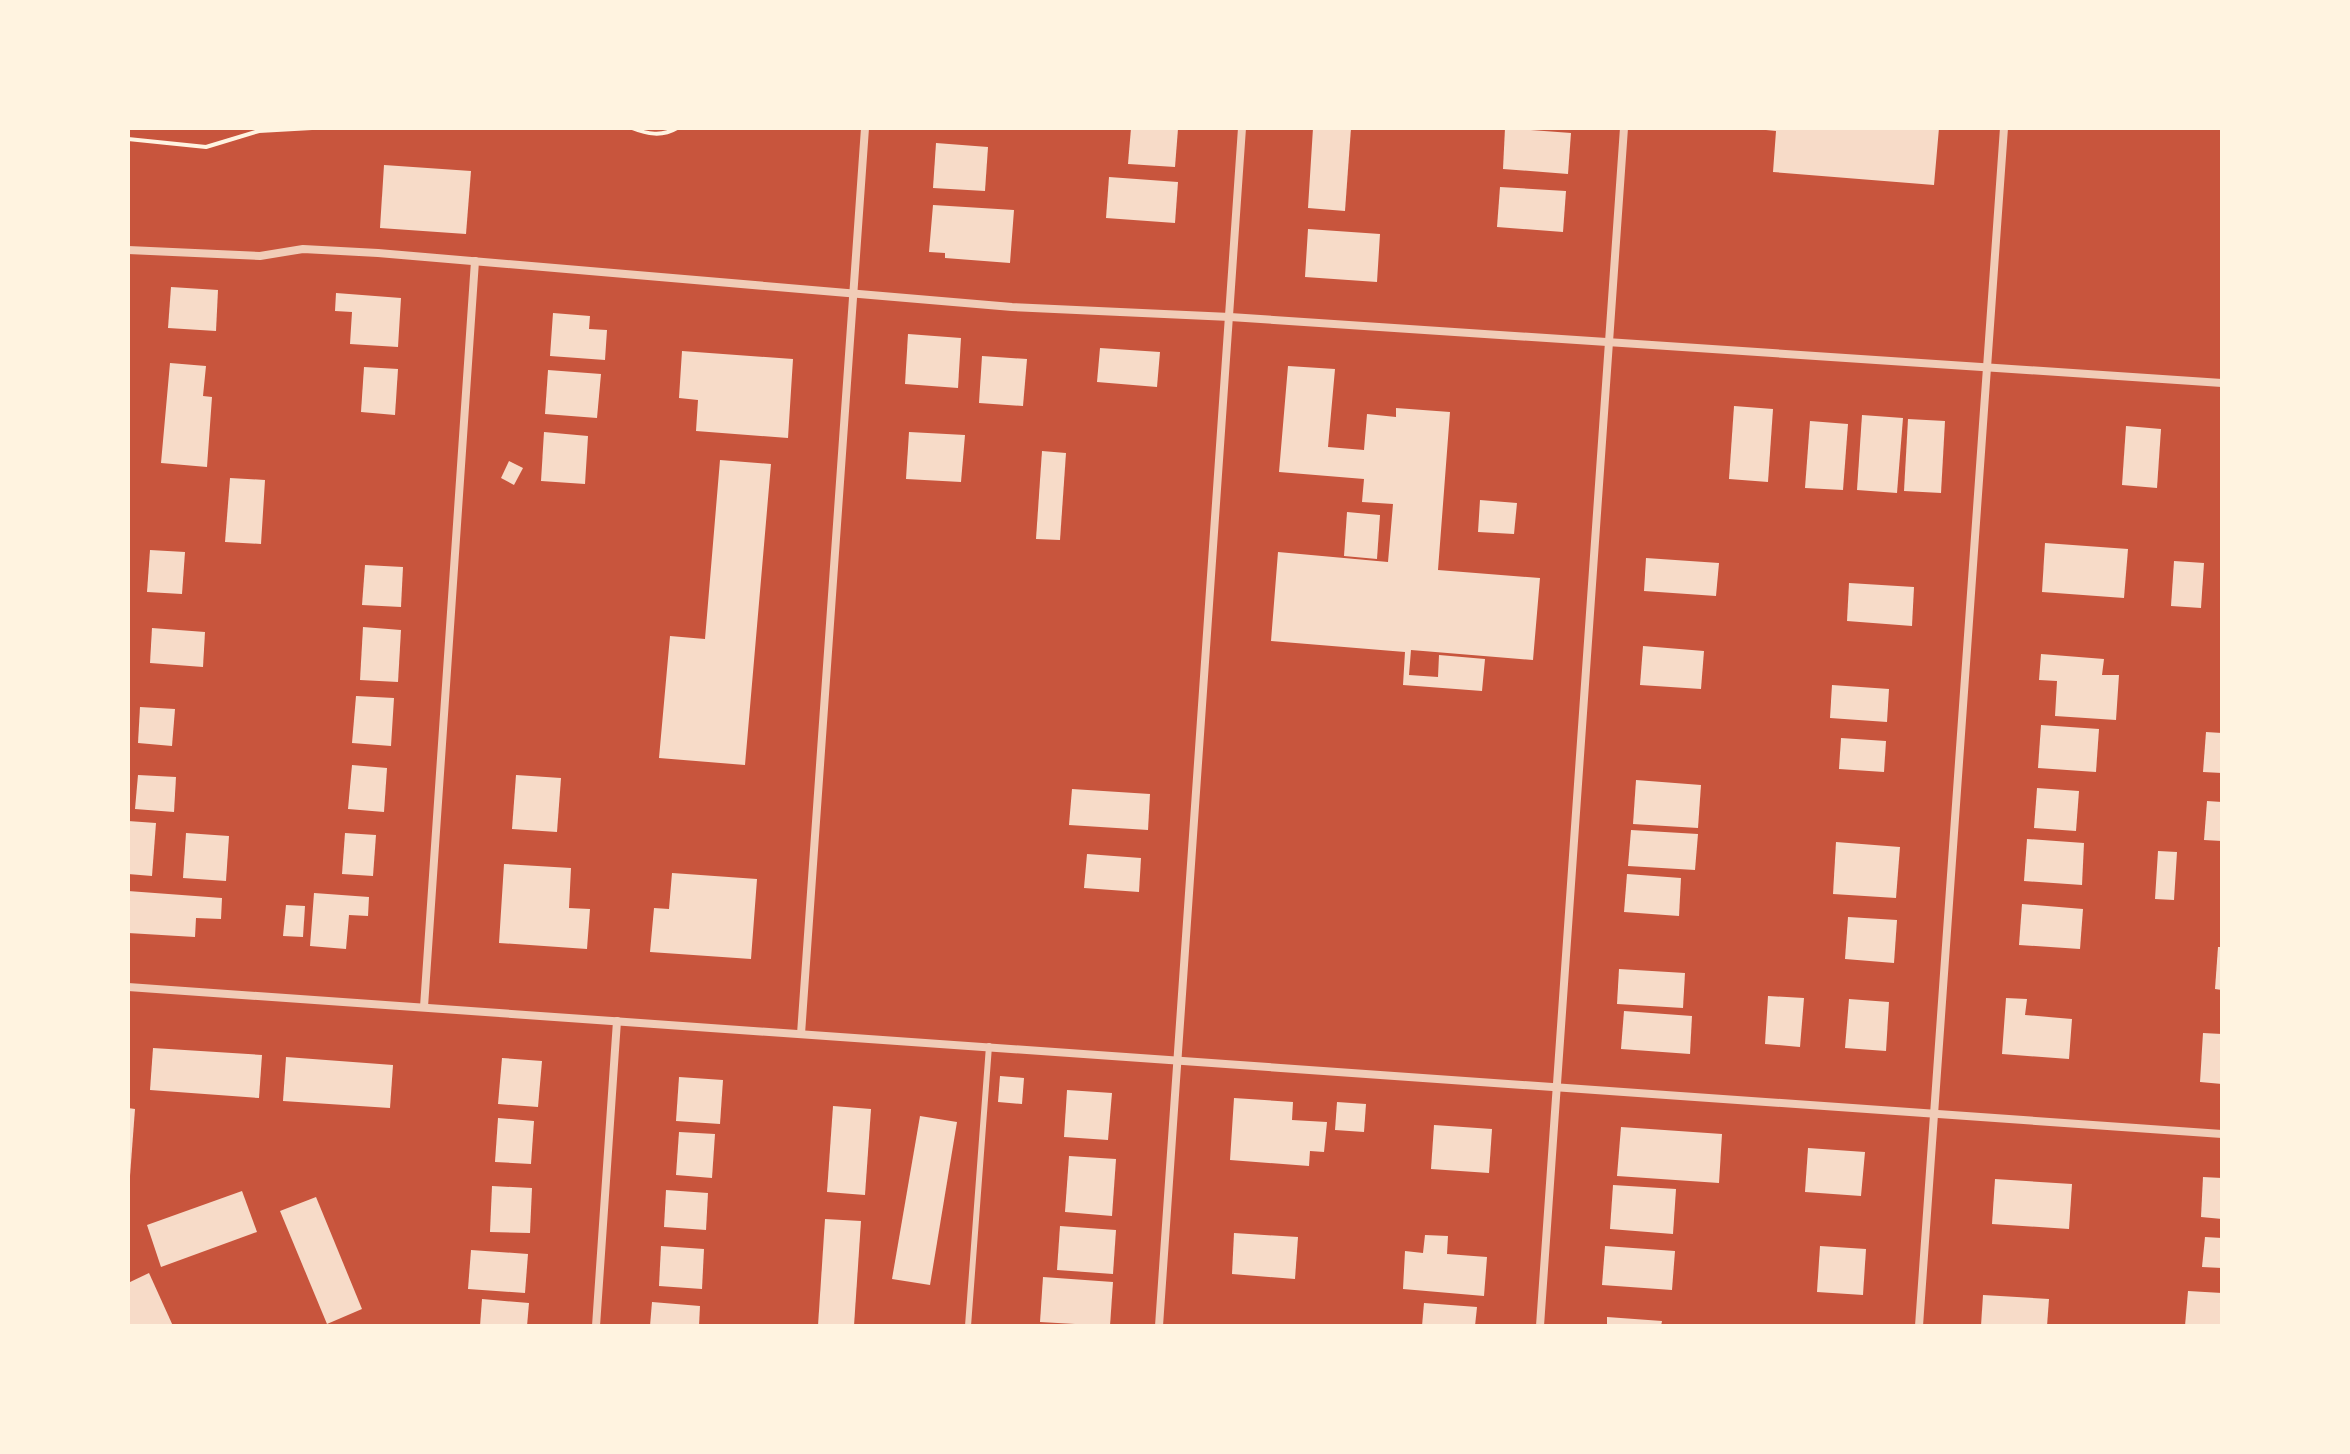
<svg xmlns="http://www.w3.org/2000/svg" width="2350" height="1454" viewBox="0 0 2350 1454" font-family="'Fira Sans Condensed',sans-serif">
<rect width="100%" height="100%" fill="#c8553d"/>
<!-- building -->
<g fill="#f7dbc8">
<path d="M1131 128 1178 129 1175 167 1128 164Z"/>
<path d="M1313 128H1351L1345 211 1308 208Z"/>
<path d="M1505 128 1571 133 1568 174 1503 169Z"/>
<path d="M1766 128H1939L1934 185 1773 172 1776 131 1766 130Z"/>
<path d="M936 143 988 147 985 191 933 188Z"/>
<path d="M384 165 471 171 466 234 380 228Z"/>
<path d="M1109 177 1178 182 1175 223 1106 218Z"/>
<path d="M1500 187 1566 191 1563 232 1497 227Z"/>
<path d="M933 205 1014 210 1010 263 945 258V253L929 252Z"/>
<path d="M1308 229 1380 234 1377 282 1305 277Z"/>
<path d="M171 287 218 290 216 331 168 328Z"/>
<path d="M336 293 401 298 398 347 350 344 352 312 335 311Z"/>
<path d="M553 313 590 316 589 329 607 330 605 360 550 356Z"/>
<path d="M908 334 961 338 958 388 905 384Z"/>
<path d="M1100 348 1160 352 1157 387 1097 382Z"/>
<path d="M682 351 793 359 788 438 696 431 698 400 679 398Z"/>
<path d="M982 356 1027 359 1023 406 979 403Z"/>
<path d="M170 363 206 366 203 396 212 397 207 467 161 463Z"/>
<path d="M1288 366 1335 369 1328 447 1364 450 1367 414 1396 417V408L1450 412 1438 570 1540 578 1533 660 1411 650 1409 675 1438 677 1439 655 1485 659 1482 691 1403 685 1405 652 1271 641 1278 552 1388 562 1393 504 1362 502 1364 479 1279 472Z"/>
<path d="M364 367 398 369 395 415 361 412Z"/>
<path d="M548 370 601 374 597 418 545 414Z"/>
<path d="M1734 406 1773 409 1768 482 1729 479Z"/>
<path d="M1862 415 1903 418 1897 493 1857 490Z"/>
<path d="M1908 419 1945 421 1941 493 1904 491Z"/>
<path d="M1810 421 1848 424 1843 490 1805 488Z"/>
<path d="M2126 426 2161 429 2157 488 2122 485Z"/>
<path d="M544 432 588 436 585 484 541 481Z"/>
<path d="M909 432 965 435 961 482 906 479Z"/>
<path d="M1042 451 1066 453 1060 540 1036 539Z"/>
<path d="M720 460 771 464 745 765 659 758 670 636 705 639Z"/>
<path d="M509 461 523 468 514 485 501 478Z"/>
<path d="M230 478 265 480 261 544 225 542Z"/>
<path d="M1480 500 1517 503 1514 534 1478 532Z"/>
<path d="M1347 512 1380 515 1377 559 1344 556Z"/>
<path d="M2045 543 2128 549 2124 598 2042 592Z"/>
<path d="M150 550 185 552 182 594 147 592Z"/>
<path d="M1646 558 1719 563 1716 596 1644 591Z"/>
<path d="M2174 561 2204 563 2201 608 2171 606Z"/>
<path d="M365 565 403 567 401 607 362 605Z"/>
<path d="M1849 583 1914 587 1912 626 1847 621Z"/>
<path d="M363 627 401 630 398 682 360 680Z"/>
<path d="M152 628 205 632 203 667 150 663Z"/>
<path d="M1643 646 1704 651 1701 689 1640 685Z"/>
<path d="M2041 654 2104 659 2102 675H2119L2116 720 2055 716 2057 681 2039 680Z"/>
<path d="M1832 685 1889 689 1887 722 1830 718Z"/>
<path d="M356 696 394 698 391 746 352 743Z"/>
<path d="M140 707 175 709 172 746 138 743Z"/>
<path d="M2041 725 2099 729 2096 772 2038 768Z"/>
<path d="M2206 732 2222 733V773L2203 772Z"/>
<path d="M1841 738 1886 741 1884 772 1839 769Z"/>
<path d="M352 765 387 768 384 812 348 809Z"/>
<path d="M138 775 176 777 174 812 135 809Z"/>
<path d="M516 775 561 778 557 832 512 829Z"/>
<path d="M1636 780 1701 785 1698 828 1633 824Z"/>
<path d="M2037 788 2079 791 2076 831 2034 828Z"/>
<path d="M1072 789 1150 794 1148 830 1069 825Z"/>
<path d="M2207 801 2222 802V841L2204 840Z"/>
<path d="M128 821 156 823 152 876 128 874Z"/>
<path d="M1631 830 1698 834 1695 870 1628 866Z"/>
<path d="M186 833 229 836 226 881 183 878Z"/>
<path d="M345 833 376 835 373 876 342 874Z"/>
<path d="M2027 839 2084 843 2082 885 2024 881Z"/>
<path d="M1836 842 1900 847 1896 898 1833 894Z"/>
<path d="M2158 851 2177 852 2174 900 2155 899Z"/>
<path d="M1087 854 1141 858 1139 892 1084 888Z"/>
<path d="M504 864 571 868 569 908 590 909 587 949 499 943Z"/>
<path d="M672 873 757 879 751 959 650 952 654 908 669 909Z"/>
<path d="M1627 874 1681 878 1679 916 1624 912Z"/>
<path d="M128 891 222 898 221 919 196 918 195 937 128 933Z"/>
<path d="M314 893 369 897 368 916 349 915 346 949 310 946Z"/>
<path d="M2022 904 2083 909 2080 949 2019 945Z"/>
<path d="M286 905 305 906 303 937 283 936Z"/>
<path d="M1848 917 1897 920 1894 963 1845 959Z"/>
<path d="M2218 947H2222V990L2215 989Z"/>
<path d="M1619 969 1685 973 1683 1008 1617 1004Z"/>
<path d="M1768 996 1804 998 1800 1047 1765 1044Z"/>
<path d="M2006 998 2027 999 2025 1015 2072 1019 2069 1059 2002 1054Z"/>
<path d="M1849 999 1889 1002 1886 1051 1845 1048Z"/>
<path d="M1624 1011 1692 1016 1690 1054 1621 1049Z"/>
<path d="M2203 1033 2222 1034V1084L2200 1082Z"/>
<path d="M153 1048 262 1055 259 1098 150 1090Z"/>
<path d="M286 1057 393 1065 390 1108 283 1101Z"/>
<path d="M502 1058 542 1061 538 1107 498 1104Z"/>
<path d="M1000 1076 1024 1078 1022 1104 998 1102Z"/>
<path d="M679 1077 723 1080 720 1124 676 1121Z"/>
<path d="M1067 1090 1112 1093 1108 1140 1064 1137Z"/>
<path d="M1234 1098 1293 1102 1292 1120 1327 1122 1324 1152 1310 1151 1309 1166 1230 1160Z"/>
<path d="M1337 1102 1366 1104 1364 1132 1335 1130Z"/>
<path d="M833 1106 871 1109 865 1195 827 1192Z"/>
<path d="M128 1108 135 1109 130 1176H128Z"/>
<path d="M920 1116 957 1122 930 1285 892 1279Z"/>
<path d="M498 1118 534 1121 531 1164 495 1162Z"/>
<path d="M1434 1125 1492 1129 1489 1173 1431 1169Z"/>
<path d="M1621 1127 1722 1134 1719 1183 1617 1176Z"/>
<path d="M679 1132 715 1134 712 1178 676 1175Z"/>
<path d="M1808 1148 1865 1152 1861 1196 1805 1192Z"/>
<path d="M1069 1156 1116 1159 1112 1216 1065 1212Z"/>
<path d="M2203 1177 2222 1178V1219L2201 1217Z"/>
<path d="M1995 1179 2072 1184 2069 1229 1992 1224Z"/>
<path d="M1613 1185 1676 1189 1673 1234 1610 1229Z"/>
<path d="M492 1186 532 1188 530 1233 490 1232Z"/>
<path d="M666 1190 708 1193 706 1230 664 1227Z"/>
<path d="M242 1191 257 1232 161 1267 147 1225Z"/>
<path d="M316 1197 362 1309 327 1324 280 1211Z"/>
<path d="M825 1219 861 1221 854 1326H818Z"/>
<path d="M1060 1226 1116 1230 1113 1274 1057 1270Z"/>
<path d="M1234 1233 1298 1237 1295 1279 1232 1274Z"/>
<path d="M1425 1235 1448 1236 1447 1254 1487 1257 1484 1296 1403 1289 1405 1251 1423 1253Z"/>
<path d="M2205 1237 2222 1238V1268L2202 1267Z"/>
<path d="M661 1246 704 1249 702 1289 659 1286Z"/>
<path d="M1605 1246 1675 1251 1672 1290 1602 1285Z"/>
<path d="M1820 1246 1866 1249 1863 1295 1817 1292Z"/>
<path d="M471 1250 528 1254 525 1293 468 1289Z"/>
<path d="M149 1273 173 1326H129L128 1283Z"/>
<path d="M1043 1277 1113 1282 1110 1326 1040 1322Z"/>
<path d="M2188 1291 2222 1293V1326H2185Z"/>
<path d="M1983 1295 2049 1299 2047 1326H1981Z"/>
<path d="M482 1299 529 1303 527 1326H480Z"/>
<path d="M652 1302 700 1306 699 1326H650Z"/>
<path d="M1424 1303 1477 1307 1475 1326H1422Z"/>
<path d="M1607 1317 1662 1321 1661 1326H1607Z"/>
</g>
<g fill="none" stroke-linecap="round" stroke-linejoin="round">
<!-- path -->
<g stroke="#fff3e0" stroke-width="4">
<path d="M632 128C647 134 662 137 677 128"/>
<path d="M128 139 206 147 259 131 312 128"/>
</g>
<!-- service -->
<path stroke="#f1ccb7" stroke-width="6" d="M968 1326 989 1046"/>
<!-- minor -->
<g stroke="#f1ccb7" stroke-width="8">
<path d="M128 250 260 256 303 249 378 253 1012 307 1230 317 2222 383"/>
<path d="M128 987 2222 1134"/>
<path d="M424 1007 475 261"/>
<path d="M801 1034 865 128"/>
<path d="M596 1326 617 1021"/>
<path d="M1159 1326 1242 128"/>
<path d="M1540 1326 1624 128"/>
<path d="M1919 1326 2004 128"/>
</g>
</g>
<!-- border -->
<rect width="2350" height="1454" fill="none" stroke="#fff3e0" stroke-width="260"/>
</svg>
